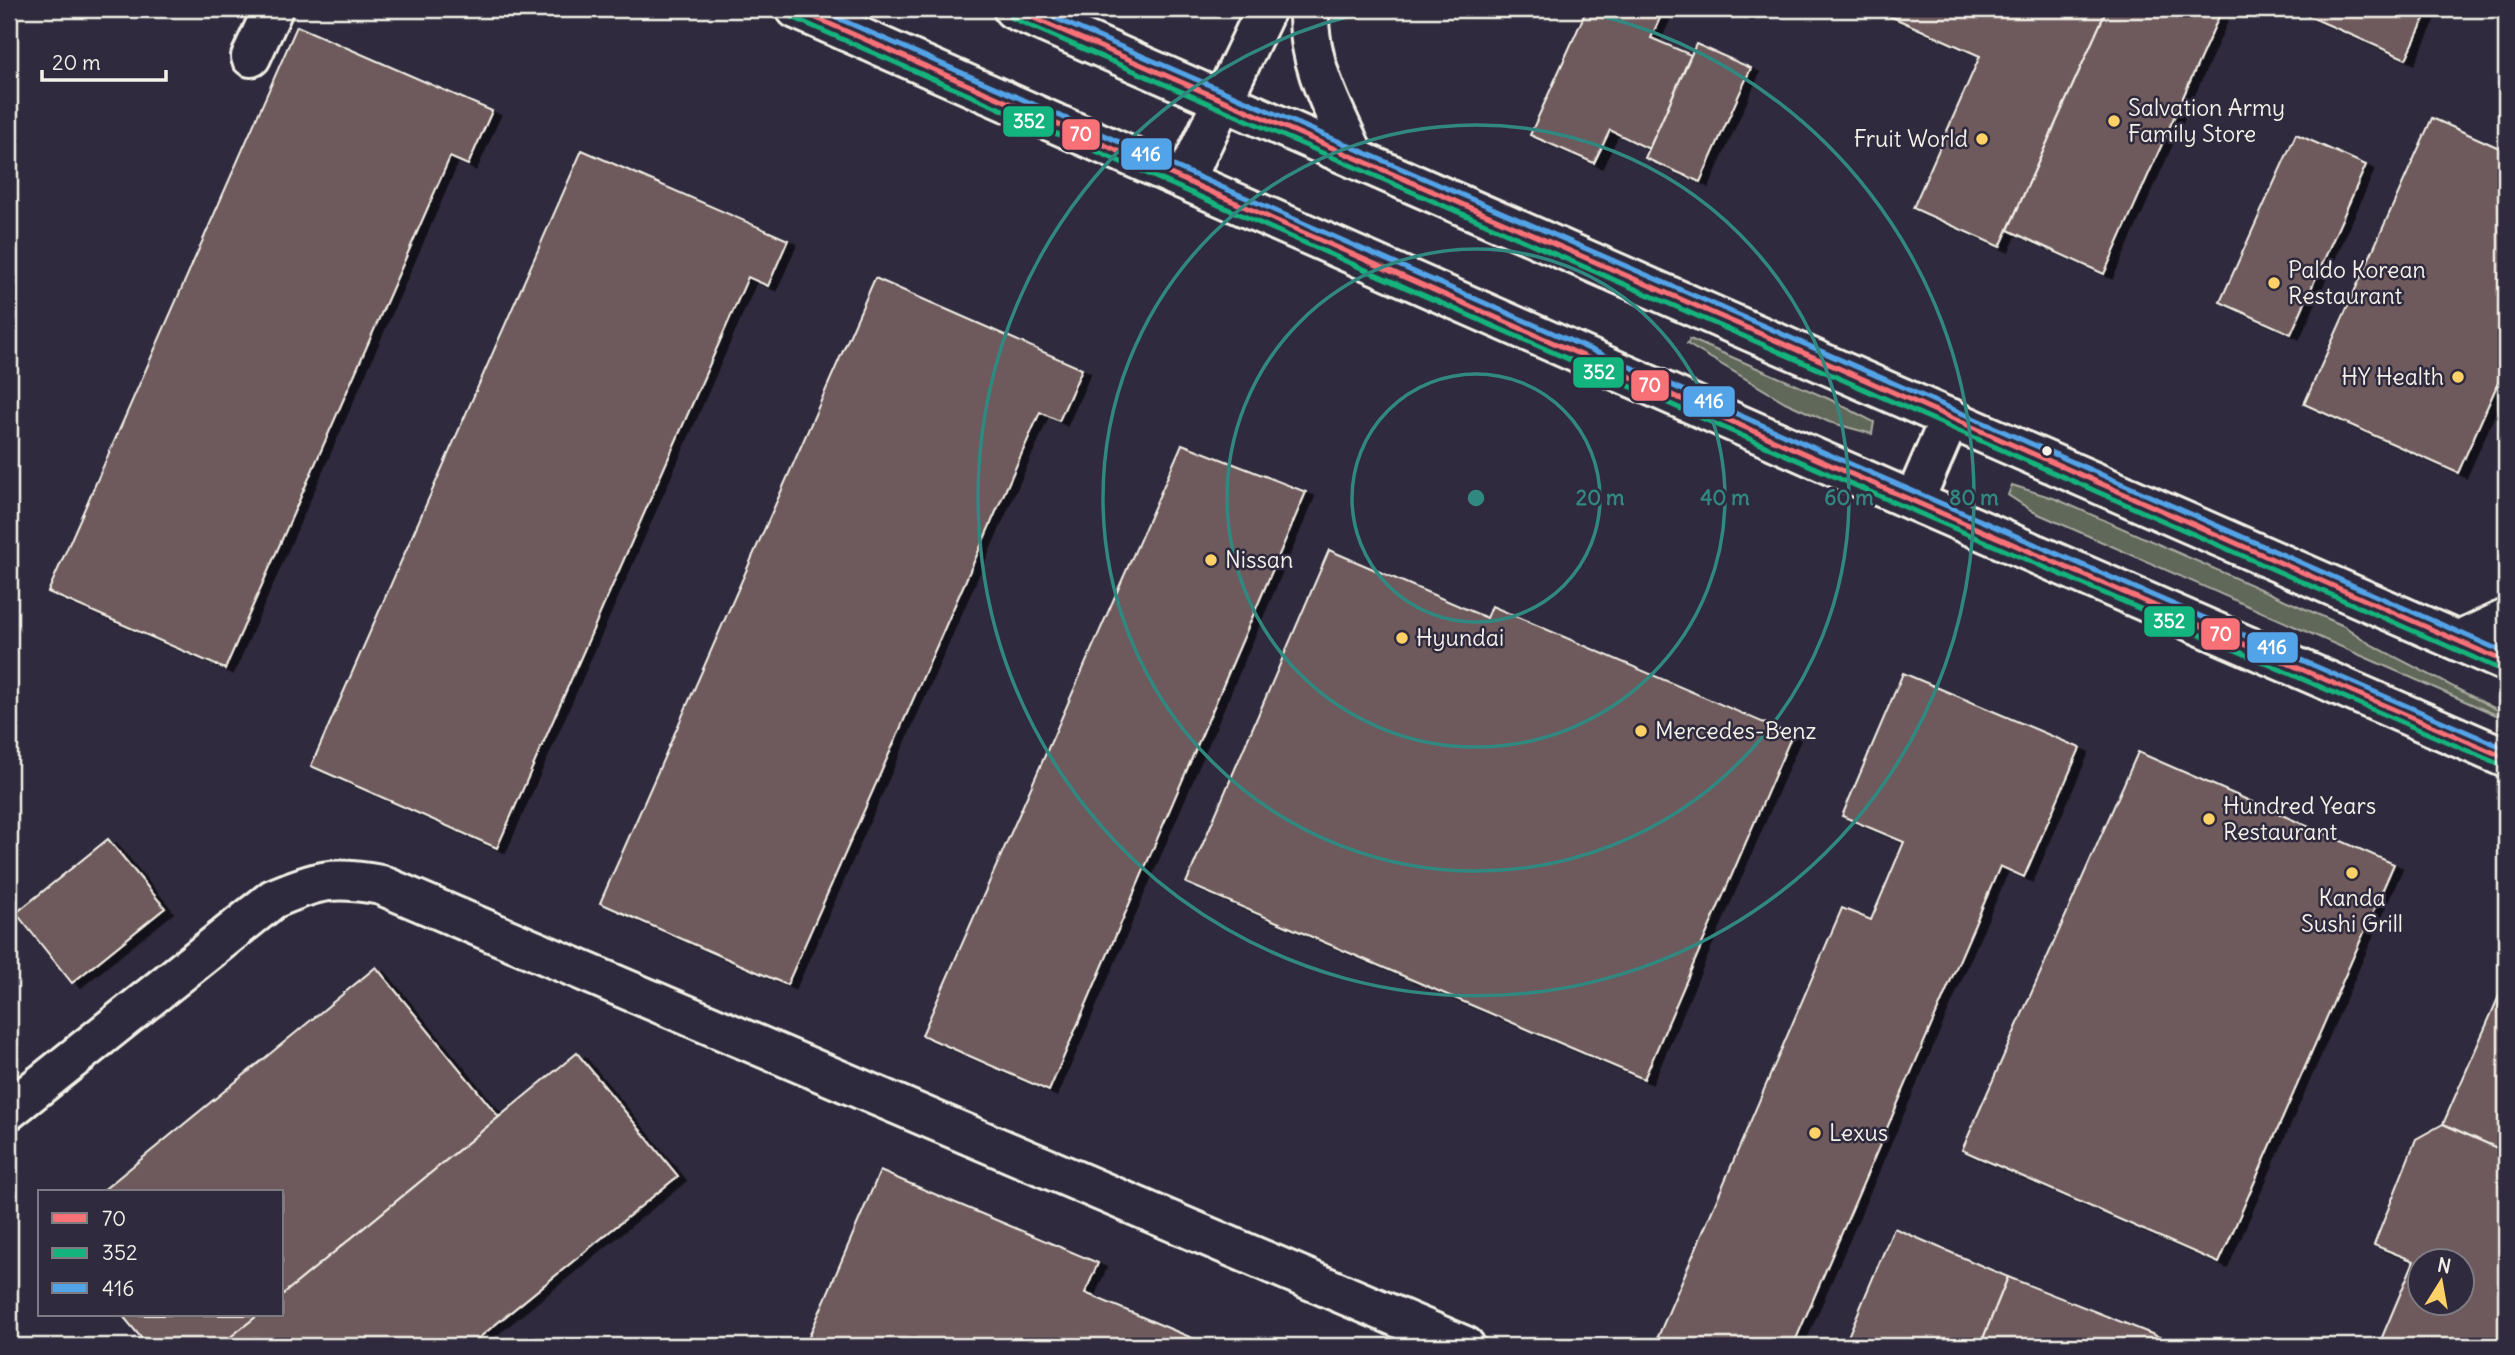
<svg xmlns="http://www.w3.org/2000/svg" width="2515" height="1355" viewBox="0 0 2515 1355" font-family="Delius,sans-serif">
<defs>
<filter id="shadow"><feDropShadow dx="8" dy="4.5" stdDeviation="0" flood-color="#0009"/></filter>
</defs>
<rect width="100%" height="100%" fill="#2f2a3d"/>
<filter id="ink" filterUnits="userSpaceOnUse"><feTurbulence type="fractalNoise" baseFrequency=".0143" numOctaves="2"/><feDisplacementMap in="SourceGraphic" scale="14" xChannelSelector="R" yChannelSelector="G"/><feConvolveMatrix kernelMatrix="1 2 1 2 8 2 1 2 1" color-interpolation-filters="sRGB"/></filter>
<g filter="url(#ink)">
<!-- green -->
<g fill="#61675a" stroke="#aaaca1" stroke-width="2">
<path d="M1690 339 1829 399 1874 422 1872 434 1829 422 1785 402 1687 344Z"/>
<path d="M2012 485 2056 499 2344 626 2370 644 2502 712 2501 717 2034 512 2008 495Z"/>
</g>
<!-- building -->
<g fill="#6e5a5b" stroke="#f4f1e8" stroke-width="2" fill-rule="evenodd" filter="url(#shadow)">
<path d="M1587 9H1664L1651 38 1691 55 1649 149 1610 130 1594 163 1530 135Z"/>
<path d="M1874 9H2107L2000 247 1913 208 1980 56Z"/>
<path d="M2107 9H2213L2221 12 2104 274 2008 230Z"/>
<path d="M2298 9H2429L2406 59 2297 11Z"/>
<path d="M297 26 492 111 468 165 450 157 225 669 48 592Z"/>
<path d="M1696 44 1751 68 1700 182 1645 158Z"/>
<path d="M2432 118 2506 151V365L2458 473 2304 404Z"/>
<path d="M2296 134 2366 165 2291 334 2220 302Z"/>
<path d="M582 150 788 240 768 286 748 277 497 848 311 766Z"/>
<path d="M875 278 1082 369 1059 421 1040 412 787 985 600 903Z"/>
<path d="M1182 444 1306 492 1049 1091 922 1035Z"/>
<path d="M1329 550 1487 618 1492 606 1792 735 1644 1079 1186 883Z"/>
<path d="M1903 673 2080 748 2024 877 2000 866 1793 1346H1654L1842 908 1871 920 1904 842 1842 816Z"/>
<path d="M2138 752 2394 864 2219 1263 1962 1150Z"/>
<path d="M108 839 165 908 72 983 16 913Z"/>
<path d="M376 967 499 1117 282 1295V1192H101Z"/>
<path d="M2506 980V1152L2443 1124Z"/>
<path d="M577 1053 678 1176 469 1346H219L258 1315H282V1295Z"/>
<path d="M2443 1124 2506 1152V1346H2390L2380 1342 2414 1261 2374 1245 2416 1139ZM2420 1260H2462V1302H2420Z"/>
<path d="M880 1171 1098 1263 1085 1293 1211 1346H805Z"/>
<path d="M1894 1228 2008 1277 1980 1346H1844Z"/>
<path d="M2008 1277 2182 1346H1980Z"/>
<path d="M122 1315H258L219 1346H148Z"/>
</g>
<g fill="none" stroke-linecap="round" stroke-linejoin="round">
<!-- minor casing -->
<g stroke="#f4f1e8" stroke-width="44">
<g id="minor">
<path d="M251 57 273 9"/>
<path d="M1185 180 1266 9"/>
<path d="M1914 501 1950 418"/>
<path d="M9 1110 273 899C317 880 333 876 381 885L1465 1346"/>
</g>
</g>
<!-- major casing -->
<g stroke="#f4f1e8" stroke-width="44">
<g id="major">
<path d="M796 9 1842 470 2506 758"/>
<path d="M1013 9C1512 225 2010 442 2506 662"/>
<path d="M1309 9C1307 64 1334 110 1356 159"/>
<path d="M2459 641 2506 619"/>
</g>
</g>
<!-- minor -->
<use href="#minor" stroke="#2f2a3d" stroke-width="38"/>
<!-- major -->
<use href="#major" stroke="#2f2a3d" stroke-width="38"/>
<!-- bus-1 casing -->
<g stroke="#2f2a3d" stroke-width="10">
<g id="bus-1">
<path d="M796 9 1842 470 2506 758"/>
<path d="M1013 9 1761 334 2506 662"/>
</g>
</g>
<!-- bus-2 casing -->
<g stroke="#2f2a3d" stroke-width="10">
<g id="bus-2">
<path d="M792 17 1838 478 2503 766"/>
<path d="M1010 17 1757 342 2502 670"/>
</g>
</g>
<!-- bus-3 casing -->
<g stroke="#2f2a3d" stroke-width="10">
<g id="bus-3">
<path d="M817 9 1846 462 2506 749"/>
<path d="M1034 9 1764 326 2506 653"/>
</g>
</g>
<!-- bus-1 -->
<use href="#bus-1" stroke="#f87177" stroke-width="5"/>
<!-- bus-2 -->
<use href="#bus-2" stroke="#13b47d" stroke-width="5"/>
<!-- bus-3 -->
<use href="#bus-3" stroke="#53a3e8" stroke-width="5"/>
</g>
</g>
<!-- distance rings -->
<g fill="none" stroke="#318880" stroke-width="3.5">
<circle cx="1476" cy="498" r="124"/>
<circle cx="1476" cy="498" r="249"/>
<circle cx="1476" cy="498" r="373"/>
<path d="M1571 9A498 498 0 1 1 1381 9"/>
</g>
<!-- markers -->
<g fill="#ffd166" stroke="#2f2a3d" stroke-width="2.5">
<circle cx="2114" cy="121" r="7"/>
<circle cx="1982" cy="139" r="7"/>
<circle cx="2274" cy="283" r="7"/>
<circle cx="2458" cy="377" r="7"/>
<circle cx="1211" cy="560" r="7"/>
<circle cx="1402" cy="638" r="7"/>
<circle cx="1641" cy="731" r="7"/>
<circle cx="2209" cy="819" r="7"/>
<circle cx="2352" cy="873" r="7"/>
<circle cx="1815" cy="1133" r="7"/>
</g>
<circle fill="#f4f1e8" stroke="#2f2a3d" stroke-width="2.5" cx="2047" cy="451" r="6"/>
<g text-anchor="middle" stroke-width="5" stroke-linejoin="round" paint-order="stroke">
<!-- poi labels -->
<g font-size="23" fill="#f4f1e8" stroke="#2f2a3d" text-anchor="start">
<text x="2128" y="116">Salvation Army<tspan x="2128" dy="26">Family Store</tspan></text>
<text x="1968" y="147" text-anchor="end">Fruit World</text>
<text x="2288" y="278">Paldo Korean<tspan x="2288" dy="26">Restaurant</tspan></text>
<text x="2444" y="385" text-anchor="end">HY Health</text>
<text x="1225" y="568">Nissan</text>
<text x="1416" y="646">Hyundai</text>
<text x="1655" y="739">Mercedes-Benz</text>
<text x="2223" y="814">Hundred Years<tspan x="2223" dy="26">Restaurant</tspan></text>
<text x="2352" y="906" text-anchor="middle">Kanda<tspan x="2352" dy="26">Sushi Grill</tspan></text>
<text x="1829" y="1141">Lexus</text>
</g>
</g>
<circle cx="1476" cy="498" r="10" fill="#318880" stroke="#2f2a3d" stroke-width="3.5"/>
<g font-size="21" text-anchor="middle" font-weight="bold" fill="#318880" stroke="#2f2a3d" stroke-width="5" stroke-linejoin="round" paint-order="stroke">
<text x="1600" y="505">20 m</text>
<text x="1725" y="505">40 m</text>
<text x="1849" y="505">60 m</text>
<text x="1974" y="505">80 m</text>
</g>
<g stroke="#2f2a3d" stroke-width="2.5">
<rect x="1002" y="105" width="53" height="33" rx="7" fill="#13b47d"/>
<rect x="1061" y="118" width="40" height="33" rx="7" fill="#f87177"/>
<rect x="1120" y="137" width="53" height="34" rx="7" fill="#53a3e8"/>
<rect x="1572" y="356" width="53" height="33" rx="7" fill="#13b47d"/>
<rect x="1630" y="369" width="40" height="33" rx="7" fill="#f87177"/>
<rect x="1682" y="385" width="54" height="33" rx="7" fill="#53a3e8"/>
<rect x="2143" y="605" width="53" height="33" rx="7" fill="#13b47d"/>
<rect x="2200" y="617" width="41" height="34" rx="7" fill="#f87177"/>
<rect x="2246" y="631" width="53" height="33" rx="7" fill="#53a3e8"/>
</g>
<g font-size="19" text-anchor="middle" font-weight="bold" fill="#fff">
<text x="1029" y="128">352</text>
<text x="1081" y="141">70</text>
<text x="1146" y="161">416</text>
<text x="1599" y="379">352</text>
<text x="1650" y="392">70</text>
<text x="1709" y="408">416</text>
<text x="2169" y="628">352</text>
<text x="2221" y="641">70</text>
<text x="2272" y="654">416</text>
</g>
<!-- margin -->
<rect width="2515" height="1355" fill="none" stroke="#2f2a3d" stroke-width="35"/>
<rect x="18" y="18" width="2480" height="1320" fill="none" stroke="#f4f1e8" stroke-width="2.5" filter="url(#ink)"/>
<!-- legend -->
<rect x="38" y="1190" width="245" height="126" fill="#2f2a3d" stroke="#7e7a81" stroke-width="2"/>
<rect x="52" y="1213" width="35" height="10" fill="#f87177" stroke="#7e7a81" stroke-width="2"/>
<text x="102" y="1226" font-size="21" fill="#f4f1e8">70</text>
<rect x="52" y="1248" width="35" height="10" fill="#13b47d" stroke="#7e7a81" stroke-width="2"/>
<text x="102" y="1260" font-size="21" fill="#f4f1e8">352</text>
<rect x="52" y="1283" width="35" height="10" fill="#53a3e8" stroke="#7e7a81" stroke-width="2"/>
<text x="102" y="1296" font-size="21" fill="#f4f1e8">416</text>
<!-- north arrow -->
<g transform="translate(2441 1282) rotate(11)"><circle r="33" fill="#2f2a3d" stroke="#7e7a81" stroke-width="2"/>
<path d="M0-5L12 26L0 18L-12 26Z" fill="#ffd166"/>
<text y="-10" font-size="19" font-weight="bold" text-anchor="middle" fill="#f4f1e8">N</text>
</g>
<!-- scale -->
<path d="M42 70v10h124v-10" fill="none" stroke="#f4f1e8" stroke-width="3.5"/>
<text x="52" y="70" font-size="21" fill="#f4f1e8" stroke="#2f2a3d" stroke-width="5" paint-order="stroke">20 m</text>
</svg>
